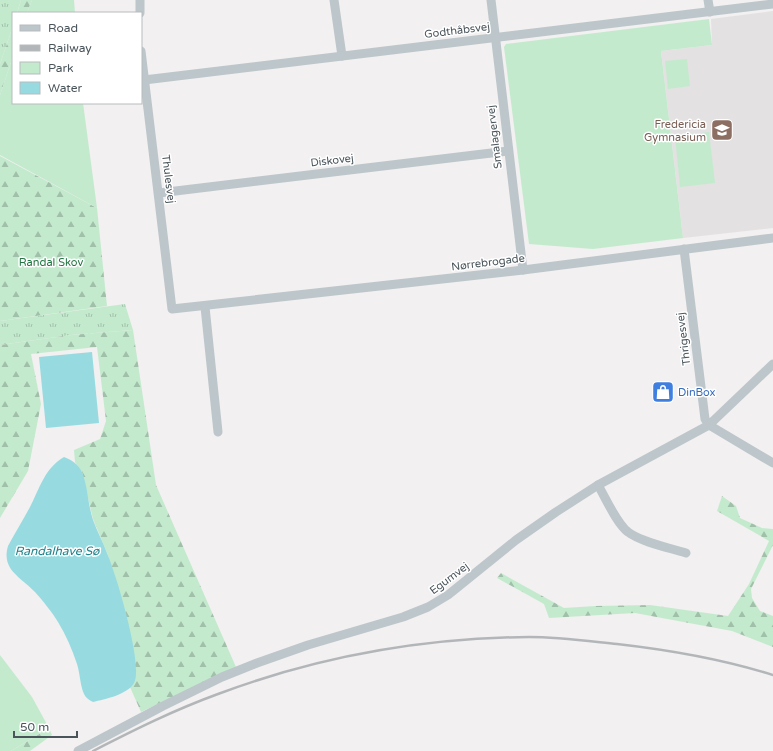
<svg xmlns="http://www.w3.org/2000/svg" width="773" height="751" viewBox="0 0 773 751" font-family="'Varela Round',sans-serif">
<defs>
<pattern id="grass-tufts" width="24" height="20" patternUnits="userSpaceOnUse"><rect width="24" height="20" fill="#c4eace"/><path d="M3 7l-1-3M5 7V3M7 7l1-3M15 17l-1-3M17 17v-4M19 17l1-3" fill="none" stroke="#a1c0aa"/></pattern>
<pattern id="forest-firs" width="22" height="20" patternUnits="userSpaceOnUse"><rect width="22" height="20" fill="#c4eace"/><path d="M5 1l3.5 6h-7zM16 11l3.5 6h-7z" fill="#a1c0aa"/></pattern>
</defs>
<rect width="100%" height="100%" fill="#f2f0f0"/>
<!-- education -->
<path fill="#e3e1e2" d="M773 11V228L683 238 661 51 712 45 711 19Z"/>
<!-- grass -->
<g fill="url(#grass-tufts)">
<path d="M0 0H21L17 13H13V26L0 64Z"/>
<path d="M125 304 133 330 71 335 0 345V321Z"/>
</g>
<!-- forest -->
<g fill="url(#forest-firs)">
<path d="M21 0H32L27 13H17Z"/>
<path d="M13 26V56L0 95V64Z"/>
<path d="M0 156 97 208 107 306 0 321Z"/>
<path d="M133 330 156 485 236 667 141 712 130 687 134 682 108 555 93 519 82 472 75 462 74 450 100 439 106 421 97 347 31 354 41 404 28 471 0 518V345L71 335Z"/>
<path d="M722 496 736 506 740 518 762 528 773 529V545L751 589 752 598 760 611 773 616V647L732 631 635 613 549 618 544 604 497 578 501 573 564 608 595 606 650 605 728 616 749 584 769 541 717 511Z"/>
<path d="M49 728 52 735 30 751H11Z"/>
</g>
<!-- green -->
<g fill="#c4eace">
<path d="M32 0H74L75 13H27Z"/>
<path d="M709 19 712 45 661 51 683 238 593 249 529 244 504 47 506 44Z"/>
<path d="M13 56V103H83L97 208 0 155V95Z"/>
<path d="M687 59 690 86 668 89 665 61Z"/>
<path d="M709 132 715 183 680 187 675 136Z"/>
<path d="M0 655 32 697 49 728 11 751H0Z"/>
</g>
<!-- water -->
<g fill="#97dbe1">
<path d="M92 352 99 423 46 428 39 357Z"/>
<path d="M64 457C72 460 78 464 82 472 88 487 88 505 93 520 97 531 103 542 107 553 116 574 144 666 134 683 127 695 105 699 93 702 89 700 86 698 84 694 80 685 80 673 77 664 72 649 66 635 58 622 52 612 43 601 35 592 21 577 1 570 8 546 15 533 23 520 30 507 40 488 44 469 64 457Z"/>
</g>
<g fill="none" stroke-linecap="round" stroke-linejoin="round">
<!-- minor -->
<g stroke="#bdc6cb" stroke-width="9">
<path d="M334 0 342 56"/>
<path d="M491 0 523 270"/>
<path d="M708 0 710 12"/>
<path d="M140 13V0"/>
<path d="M141 51 172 309 523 270 773 238"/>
<path d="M144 80 773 4"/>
<path d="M159 193 508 151"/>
<path d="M684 249 705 419 709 425 773 463"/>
<path d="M205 307 218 432"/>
<path d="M598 485C605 497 617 524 628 532 641 542 670 548 686 553"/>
<path d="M78 751 163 706 222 677 257 663 308 645 403 617 428 607 448 595 516 540 556 512 598 485 709 425 773 364"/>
</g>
<!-- rail -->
<path stroke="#b3b6b9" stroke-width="2.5" d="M93 751C134 730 174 710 218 694 317 657 423 638 529 637 559 637 588 641 617 644 670 650 722 659 773 675"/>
</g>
<!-- icons -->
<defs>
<g id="school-square" transform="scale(1.15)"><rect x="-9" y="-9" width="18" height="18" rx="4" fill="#8d6e63" stroke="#fff"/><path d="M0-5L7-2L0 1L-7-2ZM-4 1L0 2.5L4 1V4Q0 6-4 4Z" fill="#fff"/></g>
<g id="shop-square" transform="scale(1.15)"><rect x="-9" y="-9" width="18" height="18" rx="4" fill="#3f7fe0" stroke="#fff"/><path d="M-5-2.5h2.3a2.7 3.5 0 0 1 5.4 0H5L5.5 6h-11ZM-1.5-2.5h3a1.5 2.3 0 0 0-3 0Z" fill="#fff"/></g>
</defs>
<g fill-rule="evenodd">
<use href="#school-square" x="722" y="130"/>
<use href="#shop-square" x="663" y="392"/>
</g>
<g text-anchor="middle" stroke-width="3" stroke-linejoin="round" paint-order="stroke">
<!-- street labels -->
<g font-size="11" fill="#4a555b" stroke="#fff">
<text transform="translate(457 30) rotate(-7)" y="4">Godthåbsvej</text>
<text transform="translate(494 137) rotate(-97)" y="4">Smalagervej</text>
<text transform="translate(332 160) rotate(-7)" y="4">Diskovej</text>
<text transform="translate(169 179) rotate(83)" y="4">Thulesvej</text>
<text transform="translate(488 262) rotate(-7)" y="4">Nørrebrogade</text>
<text transform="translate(683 339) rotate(-97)" y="4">Thrigesvej</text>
<text transform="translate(449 578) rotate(-37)" y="4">Egumvej</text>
</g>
<!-- education labels -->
<g font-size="11" fill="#785e54" stroke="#fff" text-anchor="end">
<text x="706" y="128">Fredericia<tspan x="706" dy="13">Gymnasium</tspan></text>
</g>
<!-- park labels -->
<g font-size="11" fill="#237442" stroke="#fff">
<text x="51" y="266">Randal Skov</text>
</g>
<!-- shop labels -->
<g font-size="11" fill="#366cbe" stroke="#fff" text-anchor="start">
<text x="678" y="396">DinBox</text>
</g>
<!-- water labels -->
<g font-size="12" font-style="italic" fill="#1d828c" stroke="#fff">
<text x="57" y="555">Randalhave Sø</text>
</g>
</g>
<!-- legend -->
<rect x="12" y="12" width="130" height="92" fill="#ffffff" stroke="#b7bbbd"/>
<rect x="20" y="25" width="20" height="6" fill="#bdc6cb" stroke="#b7bbbd"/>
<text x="48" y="32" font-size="12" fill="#4a555b">Road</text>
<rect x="20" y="45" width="20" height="6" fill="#b3b6b9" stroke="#b7bbbd"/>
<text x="48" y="52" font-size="12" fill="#4a555b">Railway</text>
<rect x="20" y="62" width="20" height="12" fill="#c4eace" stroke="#b7bbbd"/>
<text x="48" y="72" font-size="12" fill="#4a555b">Park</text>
<rect x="20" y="82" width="20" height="12" fill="#97dbe1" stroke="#b7bbbd"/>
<text x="48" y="92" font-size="12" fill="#4a555b">Water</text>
<!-- scale -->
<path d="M14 731v6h63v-6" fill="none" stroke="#4a555b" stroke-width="2"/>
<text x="20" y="731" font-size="12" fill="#4a555b" stroke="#ffffff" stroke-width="3" paint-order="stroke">50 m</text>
</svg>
